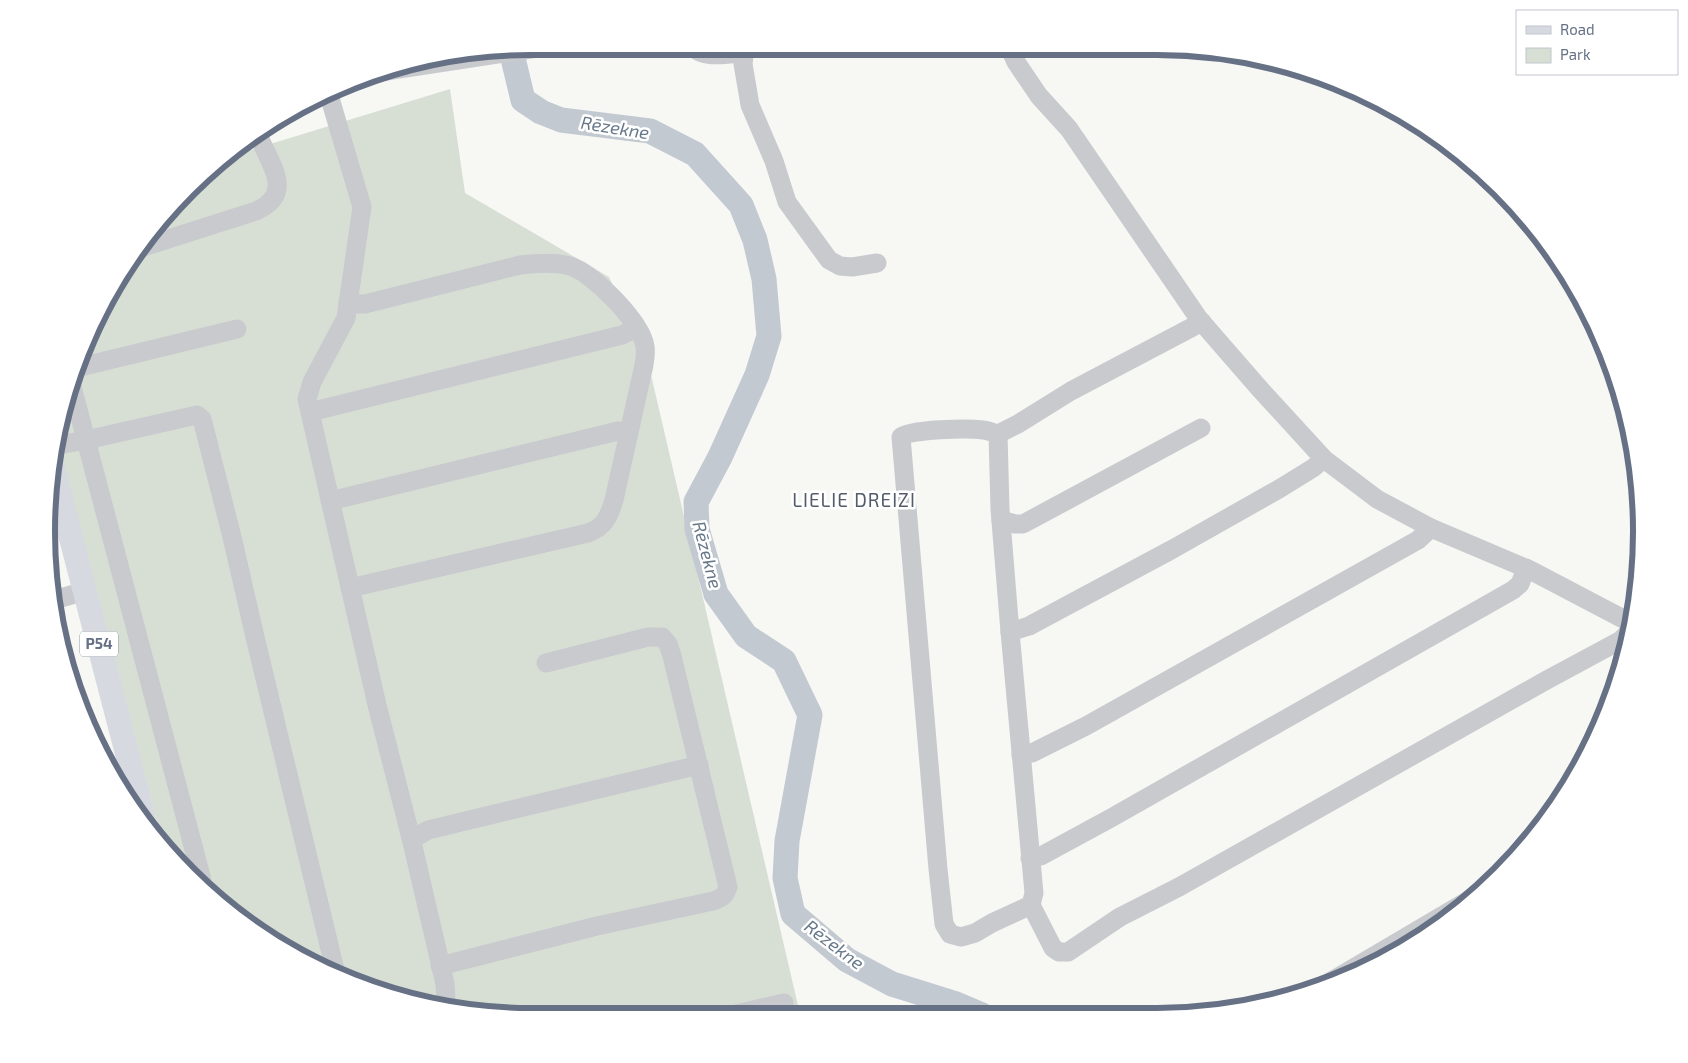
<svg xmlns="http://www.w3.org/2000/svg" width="1688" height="1063" viewBox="0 0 1688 1063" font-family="'Exo 2',sans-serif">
<rect width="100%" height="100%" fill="#f7f7f4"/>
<!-- green -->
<path fill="#d7dfd5" d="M450 89 465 193 609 277 648 362 800 1014 468 1013 346 980 236 916 161 837 58 446 72 375 147 236 234 155Z"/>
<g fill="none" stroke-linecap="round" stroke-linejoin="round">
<!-- river -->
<path stroke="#c2c9d0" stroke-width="25" d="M511 50 523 100 541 112 561 120 650 131 695 154 741 205 755 240 764 279 769 336 757 375 720 457 696 502 697 529 716 594 746 636 784 661 810 715 787 841 785 878 793 914 847 960 892 984 956 1004 982 1015"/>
<!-- minor -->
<g stroke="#c8cace" stroke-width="19">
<path d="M692 47C707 60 726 53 744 53"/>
<path d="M745 48 743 64 750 105 774 161 787 202 829 260 840 266 852 267 877 263"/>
<path d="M1010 49 1016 62 1039 96 1069 129 1199 319 1259 388 1324 459 1377 499 1431 528 1530 570 1631 623"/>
<path d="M373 73 551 46"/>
<path d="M329 95 362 207 346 318 312 382 307 399 377 705 411 838 445 984 446 1000 445 1006"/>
<path d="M140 248 256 211C297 193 268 162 257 132"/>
<path d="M348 302 358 304H365L520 265C536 263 554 262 570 266 593 273 641 322 645 346 646 352 645 359 644 365L614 500C609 516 605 527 588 533L350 588"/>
<path d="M76 368 237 329"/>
<path d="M71 383 202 880"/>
<path d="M310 412 622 335 636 328"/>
<path d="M998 434C993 433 988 430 983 430 969 428 910 429 901 437L938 869 944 924 950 934 961 937 975 933 992 923 1031 905 1034 893 1010 632 1000 509 998 434 1018 424 1071 391 1202 322"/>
<path d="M58 445 86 440 197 415 202 419 232 537 255 637 336 974"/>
<path d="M330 501 618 431H629"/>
<path d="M1001 520 1015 524H1023L1201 428"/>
<path d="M57 599 85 591"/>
<path d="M1010 632 1029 626 1171 550 1279 489 1313 468 1324 459"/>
<path d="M1021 755 1032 753 1086 726 1418 540 1431 528"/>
<path d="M411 838 416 837 428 830 699 765"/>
<path d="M1030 858 1041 856 1111 818 1513 590 1520 584 1526 568"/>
<path d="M1031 905 1053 948 1059 952H1068L1120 917 1179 887 1545 681 1621 640 1629 632"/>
<path d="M440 966 597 926 713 901C722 898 725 896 728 887L672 656 668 644 662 637H648L546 663"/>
<path d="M1330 982 1469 900"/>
<path d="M736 1014 784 1003"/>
</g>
<!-- major -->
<path stroke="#d6d9df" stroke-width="24" d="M53 469 144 819"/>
</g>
<g text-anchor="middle" stroke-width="5" stroke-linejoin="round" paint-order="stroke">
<!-- shield labels -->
<rect fill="#fff" stroke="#949caa" stroke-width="1" x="80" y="631.5" width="38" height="25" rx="4"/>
<g font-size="15" font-weight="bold" fill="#667186">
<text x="99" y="649">P54</text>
</g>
<!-- water labels -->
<g font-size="18" font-style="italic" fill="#677889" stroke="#fff">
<text transform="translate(615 128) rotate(9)" y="6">Rēzekne</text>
<text transform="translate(707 555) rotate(75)" y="6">Rēzekne</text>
<text transform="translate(834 945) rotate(37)" y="6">Rēzekne</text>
</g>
<!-- quarter labels -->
<g font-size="19" letter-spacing="1" fill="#545c6b" stroke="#fff">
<text x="854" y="507">LIELIE DREIZI</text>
</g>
</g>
<!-- crop -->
<path d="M0 0H1688V1063H0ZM531 55H1157A476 476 0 0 1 1633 531V532A476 476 0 0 1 1157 1008H531A476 476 0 0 1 55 532V531A476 476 0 0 1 531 55Z" fill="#fff" fill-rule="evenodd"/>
<path fill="none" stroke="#667186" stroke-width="6" d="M531 55H1157A476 476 0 0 1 1633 531V532A476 476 0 0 1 1157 1008H531A476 476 0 0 1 55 532V531A476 476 0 0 1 531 55Z"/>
<!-- legend -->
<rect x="1516" y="10" width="162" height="65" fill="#ffffff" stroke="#c2c6cf"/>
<rect x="1526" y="26" width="25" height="8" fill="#d6d9df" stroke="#c2c6cf"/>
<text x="1560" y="35" font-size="15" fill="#667186">Road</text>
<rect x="1526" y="48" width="25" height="15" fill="#d7dfd5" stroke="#c2c6cf"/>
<text x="1560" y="60" font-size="15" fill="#667186">Park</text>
</svg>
